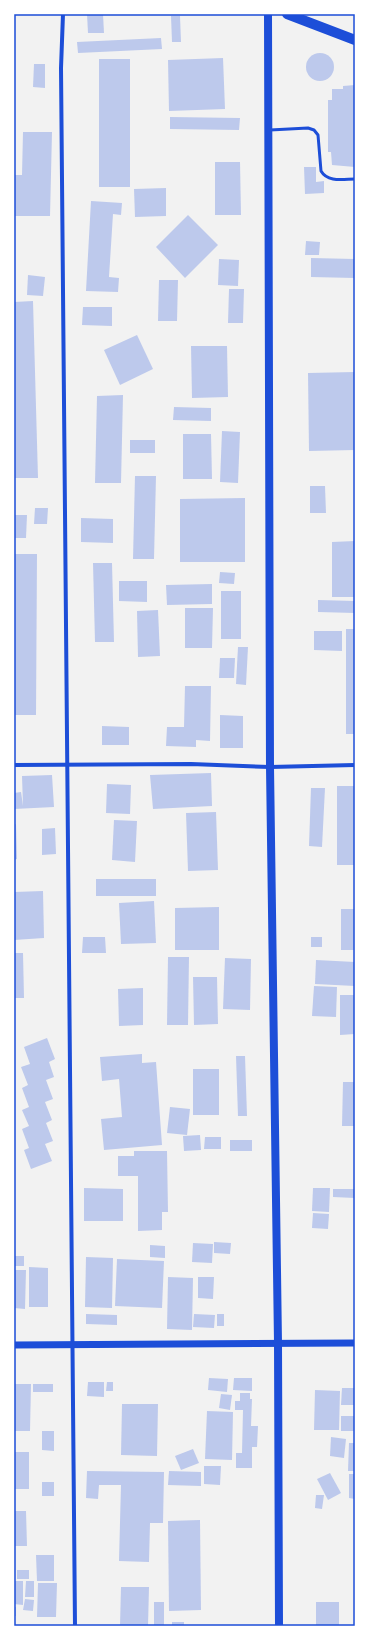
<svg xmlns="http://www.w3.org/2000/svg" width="369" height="1640" viewBox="0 0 369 1640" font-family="'DejaVu Sans',sans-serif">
<rect width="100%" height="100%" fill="#f2f2f2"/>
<!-- building -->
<g fill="#bdc9ec">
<path d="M87 14H103L104 33H88Z"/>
<path d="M171 16H180L181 42H172Z"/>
<path d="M161 38 162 49 78 53 77 42Z"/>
<circle cx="320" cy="67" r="14"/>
<path d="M223 58 225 109 169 111 168 60Z"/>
<rect x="99" y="59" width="31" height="128"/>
<path d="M34 64H45V88L33 87Z"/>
<path d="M355 85V167L332 165 331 152H328V100H332V89H343V86Z"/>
<path d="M170 117 240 118 239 130 170 129Z"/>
<path d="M23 132H52L50 216H14V175H22Z"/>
<path d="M215 162H240L241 215H215Z"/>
<path d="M304 167H316V182L324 181V193L305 194Z"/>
<path d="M166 188V216L135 217 134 189Z"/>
<path d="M91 201 122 203 121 215 113 214 109 277 119 278 118 292 86 291Z"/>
<path d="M188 215 218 245 185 278 156 247Z"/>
<path d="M306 241 320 242 319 255H305Z"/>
<path d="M311 258 355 259V278L311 277Z"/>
<path d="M219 259 239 260 238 286 218 285Z"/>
<path d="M28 275 45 277 43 296 27 295Z"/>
<path d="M159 280H178L177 321H158Z"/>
<path d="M229 289H244L243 323H228Z"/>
<path d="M33 301 38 478H14V302Z"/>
<path d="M83 307H112V326L82 325Z"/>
<path d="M137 335 153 369 120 385 104 350Z"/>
<path d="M191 346H227L228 397 192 398Z"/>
<path d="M355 372V450L309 451 308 373Z"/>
<path d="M123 395 121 483H95L97 396Z"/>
<path d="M174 407 211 408V421L173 420Z"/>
<path d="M222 431 240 432 238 483 220 482Z"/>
<path d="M183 434H211L212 479H183Z"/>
<rect x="130" y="440" width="25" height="13"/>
<path d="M135 476H156L154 559H133Z"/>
<path d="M310 486H325L326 513H310Z"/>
<path d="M245 498V562H180V499Z"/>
<path d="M35 508H48L47 524H34Z"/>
<path d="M14 515H27L26 538H14Z"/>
<path d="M81 518 113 519V543L81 542Z"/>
<path d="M355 541V597H332V542Z"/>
<path d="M14 554H37L36 715H14Z"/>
<path d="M93 563H112L114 642H95Z"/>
<path d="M220 572 235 573 234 584 219 583Z"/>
<path d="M119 581H147V602L119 601Z"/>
<path d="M212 584V604L167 605 166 585Z"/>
<rect x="221" y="591" width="20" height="48"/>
<path d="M318 600 355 601V613L318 612Z"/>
<path d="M185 608H213L212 648H185Z"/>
<path d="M158 610 160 656 138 657 137 611Z"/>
<rect x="346" y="629" width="9" height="105"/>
<path d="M314 631H342V651L314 650Z"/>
<path d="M238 647H248L246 685 236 684Z"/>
<path d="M220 658H235L234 678H219Z"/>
<path d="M185 686H211L210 741 196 740V747L166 746 167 727H184Z"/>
<path d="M220 715 243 716V748H220Z"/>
<path d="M102 726 129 727V745H102Z"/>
<path d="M211 773 212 806 153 809 150 775Z"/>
<path d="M52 775 54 807 14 809V793L21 792 23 806 22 776Z"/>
<path d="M107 784 131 785 130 814 106 813Z"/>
<rect x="337" y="786" width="18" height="79"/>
<path d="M311 788H325L322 847 309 846Z"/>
<path d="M216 812 218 870 188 871 186 813Z"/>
<path d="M114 820 137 821 135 862 112 860Z"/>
<path d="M16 824 17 859 14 860V825Z"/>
<path d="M55 828 56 854 42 855V829Z"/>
<rect x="96" y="879" width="60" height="17"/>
<path d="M43 891 44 938 14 940V892Z"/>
<path d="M154 901 156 943 121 944 119 903Z"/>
<path d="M219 907V950H175V908Z"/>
<rect x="341" y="909" width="14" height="41"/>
<path d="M83 937H105L106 953H82Z"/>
<rect x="311" y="937" width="11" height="10"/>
<path d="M14 953H23L24 998H14Z"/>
<path d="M168 957H189L188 1025H167Z"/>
<path d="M225 958 251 959 250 1010 223 1009Z"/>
<path d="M316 960 355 962V986L315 984Z"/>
<path d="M193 977H217L218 1024 194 1025Z"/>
<path d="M314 986 337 987 336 1017 312 1016Z"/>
<path d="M143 988V1025L119 1026 118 989Z"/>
<path d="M340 995H355V1034L340 1035Z"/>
<path d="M47 1038 55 1059 49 1062 54 1077 46 1080 53 1099 45 1102 52 1120 46 1123 53 1141 45 1144 52 1161 31 1169 24 1150 29 1148 22 1129 29 1126 22 1110 29 1107 22 1088 28 1085 21 1067 30 1064 24 1047Z"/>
<path d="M142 1054V1063L156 1062 162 1145 104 1150 101 1119 122 1117 119 1079 102 1081 100 1057Z"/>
<path d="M236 1056H245L247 1116H238Z"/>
<rect x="193" y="1069" width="26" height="46"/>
<path d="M343 1082H355V1126H342Z"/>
<path d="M170 1107 190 1109 187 1135 167 1133Z"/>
<path d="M200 1135 201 1150 184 1151 183 1136Z"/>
<path d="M205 1137H221V1149H204Z"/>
<rect x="230" y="1140" width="22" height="11"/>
<path d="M134 1151H167L168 1212H162V1230L138 1231V1176H118V1156H134Z"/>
<path d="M84 1188 123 1189V1221H84Z"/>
<path d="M313 1188H330L329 1212 312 1211Z"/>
<path d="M333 1189H355V1198L333 1197Z"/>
<path d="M313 1213 329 1214 328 1229 312 1228Z"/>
<path d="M214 1242 231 1243 230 1254 214 1253Z"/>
<path d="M193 1243 213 1244 212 1263 192 1262Z"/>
<path d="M150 1245 165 1246V1258L150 1257Z"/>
<rect x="14" y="1256" width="10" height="10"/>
<path d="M86 1257 113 1258 112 1308 85 1307Z"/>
<path d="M117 1259 164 1261 162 1308 115 1306Z"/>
<path d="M29 1267 48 1268V1307H29Z"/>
<path d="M14 1270H26L25 1309 14 1308Z"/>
<path d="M168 1277 193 1278 192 1330 167 1329Z"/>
<path d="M198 1277H214L213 1299 198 1298Z"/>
<path d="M86 1314 117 1315V1325L86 1324Z"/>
<path d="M194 1314 215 1315 214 1328 193 1327Z"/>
<rect x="217" y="1314" width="7" height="12"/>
<path d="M209 1378 228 1379 227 1392 208 1390Z"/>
<path d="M234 1378H252V1391L233 1390Z"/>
<path d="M88 1382H104V1397L87 1396Z"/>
<path d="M107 1382H113V1391H106Z"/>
<path d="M14 1384H31L30 1431H14Z"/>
<rect x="33" y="1384" width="20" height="8"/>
<path d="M342 1388H355V1405H341Z"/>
<path d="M315 1390 340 1391 339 1430H314Z"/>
<path d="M240 1393H250V1399H252L251 1426H258L257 1447H252V1468H236V1453H242L243 1410H235V1401H240Z"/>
<path d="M221 1394 232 1395 230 1410 219 1408Z"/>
<path d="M122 1404H158L157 1456 121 1455Z"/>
<path d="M207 1411 233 1412 232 1460 205 1459Z"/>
<rect x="341" y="1416" width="14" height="15"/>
<path d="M42 1431H54V1451L42 1450Z"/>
<path d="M331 1437 346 1439 344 1458 330 1456Z"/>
<path d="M349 1443H355V1471H348Z"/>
<path d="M193 1449 199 1463 181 1470 175 1456Z"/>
<rect x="14" y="1452" width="15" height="37"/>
<path d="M204 1466H221L220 1485 204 1484Z"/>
<path d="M87 1471 164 1472 163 1523H150L149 1562 119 1561 121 1485H99L98 1499 86 1498Z"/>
<path d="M169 1471 201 1472V1486L168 1485Z"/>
<path d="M330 1473 341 1493 328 1500 317 1479Z"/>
<path d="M349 1474H355V1499L349 1498Z"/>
<rect x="42" y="1482" width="12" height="14"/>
<path d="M316 1495H324L322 1509 315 1508Z"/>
<path d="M14 1511H26L27 1546H14Z"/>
<path d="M200 1520 201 1610 169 1611 168 1521Z"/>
<path d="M36 1555H54V1581H37Z"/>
<rect x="17" y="1570" width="12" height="9"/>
<path d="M14 1581H23V1605L14 1604Z"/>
<path d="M26 1581H34V1597H25Z"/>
<path d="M38 1583H57L56 1617H37Z"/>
<path d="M121 1587H149L148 1626H120Z"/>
<path d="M25 1599 34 1600 33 1611 23 1610Z"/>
<rect x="154" y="1602" width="10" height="24"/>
<rect x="316" y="1602" width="23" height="24"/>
<rect x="14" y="1607" width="2" height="9"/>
<rect x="172" y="1622" width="12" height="4"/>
</g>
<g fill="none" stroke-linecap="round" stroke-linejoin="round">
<!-- service -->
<path stroke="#1d4ed8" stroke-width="3" d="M270 130 308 128 314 130 318 135 321 171C328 183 344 179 355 179"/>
<!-- minor -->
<g stroke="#1d4ed8" stroke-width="4">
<path d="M63 14 61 68 75 1626"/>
<path d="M14 765 191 764 270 767 355 765"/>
</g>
<!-- tertiary -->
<path stroke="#1d4ed8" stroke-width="7" d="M14 1345 355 1343"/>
<!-- secondary -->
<path stroke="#1d4ed8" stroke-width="8" d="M268 14 270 767 278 1343 279 1626"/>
<!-- primary -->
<path stroke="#1d4ed8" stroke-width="10" d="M287 14 355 40"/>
</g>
<!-- border -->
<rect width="369" height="1640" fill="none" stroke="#ffffff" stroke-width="30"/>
<rect x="15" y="15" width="339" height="1610" fill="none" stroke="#1d4ed8" stroke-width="1.5"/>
</svg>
